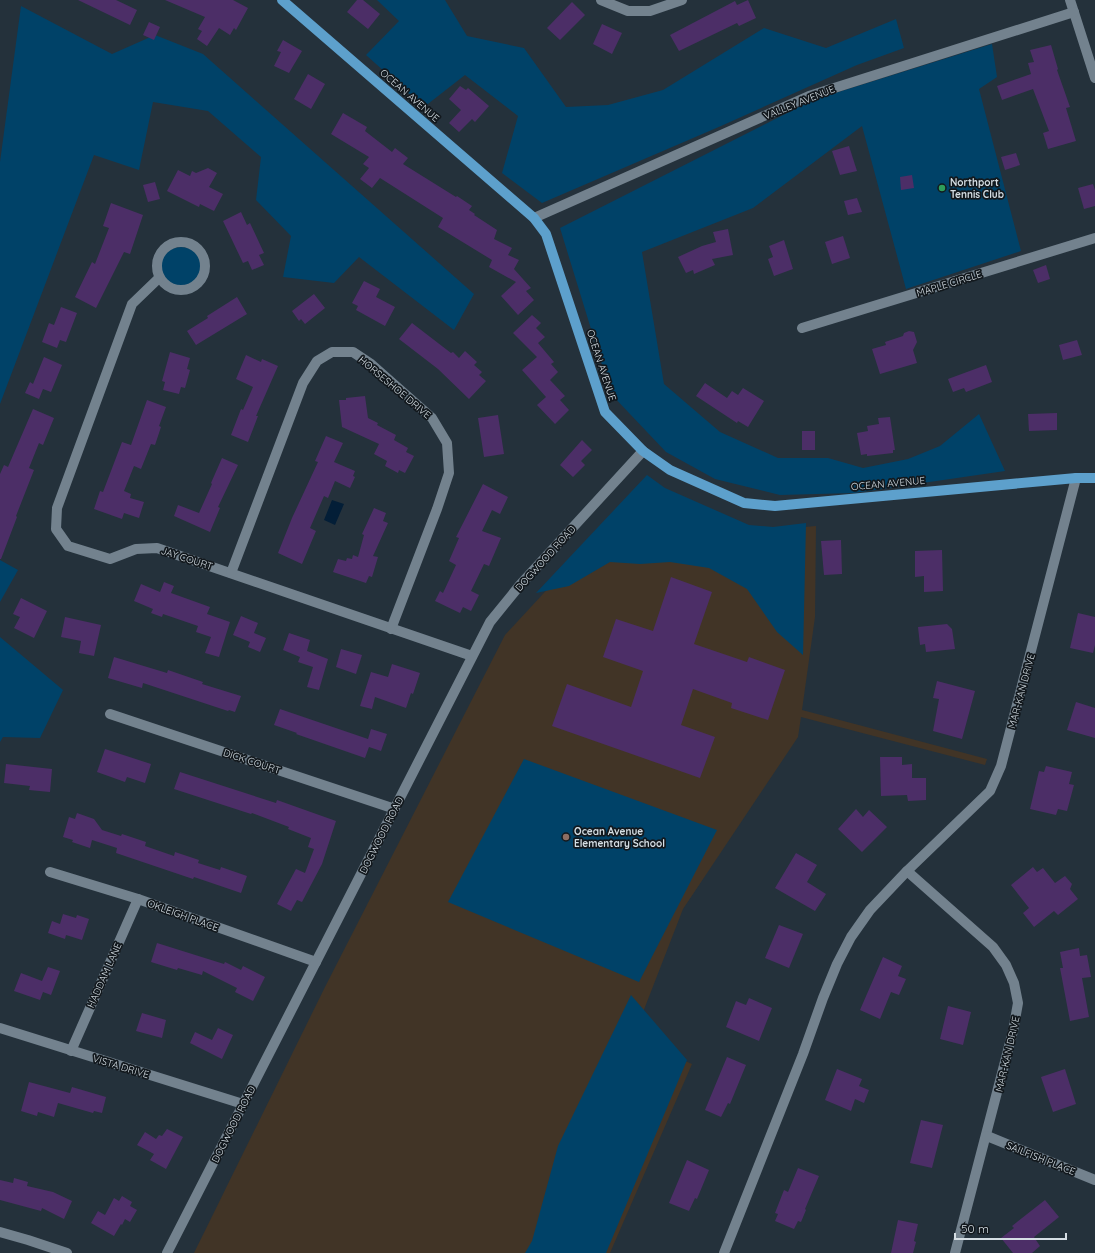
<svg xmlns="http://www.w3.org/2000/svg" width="1095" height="1253" viewBox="0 0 1095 1253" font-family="Quicksand,sans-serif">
<rect width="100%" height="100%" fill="#24313b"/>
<!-- education -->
<path fill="#413426" d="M816 526 815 617 802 710 987 759 985 765 801 717 798 737 683 909 633 1038 692 1064 610 1253H194L325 987 505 635 592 541 762 531Z"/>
<!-- green -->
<g fill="#004268">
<path d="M377 0H445L467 36 524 48 566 107 608 105 663 90 764 28 826 48 896 19 904 48 857 65 721 126 542 203 502 173 518 116 465 75 424 107 366 55 399 21Z"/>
<path d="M21 6 112 54 155 35 203 54 474 294 454 330 359 257 334 283 283 277 291 236 256 200 261 157 208 111 153 102 139 170 94 155 0 404V162Z"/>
<path d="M992 44 997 77 979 89 1021 251 906 289 862 126 753 208 642 252 664 384 720 432 778 458H828L863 468 908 459 940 446 979 414 1005 471 854 493 780 495 715 479 666 452 611 394 560 228 813 100Z"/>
<circle cx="181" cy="268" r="21"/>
<path d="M647 475 665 488 749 525 773 527 806 523 803 655 777 632 747 589 709 568 670 562 640 564 610 562 569 586 536 593Z"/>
<path d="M0 560 18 570 0 602Z"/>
<path d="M0 637 63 690 40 738 3 737 0 742Z"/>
<path d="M524 759 717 830 639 982 448 902Z"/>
<path d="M631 995 687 1060 606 1253H525L532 1241 558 1146Z"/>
</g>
<!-- water -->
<path fill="#031e37" d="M332 500 344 504 335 525 324 520Z"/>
<!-- building -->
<g fill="#4c2e67">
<path d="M78 0H116L137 10 130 25Z"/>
<path d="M165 0H233L248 8 236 30 234 28 230 35 219 28 207 46 197 39 202 31 198 29 205 17Z"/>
<path d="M357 0H363L380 14 368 29 347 12Z"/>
<path d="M748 0 756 18 739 26 737 23 679 51 670 35 735 1 737 5Z"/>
<path d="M572 2 585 15 560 40 547 28Z"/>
<path d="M149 22 160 27 154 40 143 35Z"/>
<path d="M602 24 622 33 612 54 593 44Z"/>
<path d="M283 40 302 51 289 73 274 66 281 52 277 51Z"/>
<path d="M1051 45 1058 69 1057 70 1070 107 1066 108 1076 141 1048 149 1043 133 1049 131 1033 89 1002 100 997 86 1031 74 1028 63 1034 62 1030 50Z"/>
<path d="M308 74 325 84 311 109 294 99Z"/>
<path d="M460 86 466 90 468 88 489 106 475 122 472 119 459 132 449 123 461 110 449 99Z"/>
<path d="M343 113 367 127 365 131 392 152 395 148 408 158 403 164 456 197 457 196 472 206 469 210 475 214 474 215 497 230 494 239 512 248 508 255 519 260 514 269 531 288 526 291 534 300 518 315 501 296 516 282 489 267 492 260 438 227 443 218 380 178 372 188 360 179 369 168 363 164 369 157 331 134Z"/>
<path d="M849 146 857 171 840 175 832 151Z"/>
<path d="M1016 153 1020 165 1005 170 1001 157Z"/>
<path d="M208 168 217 173 209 187 223 194 214 211 200 204 199 207 167 191 178 170 190 176 192 171 196 173Z"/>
<path d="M912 175 914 188 901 190 900 177Z"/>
<path d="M155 182 160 199 148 202 143 185Z"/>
<path d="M1093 184 1095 190V206L1084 209 1078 188Z"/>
<path d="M857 198 862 212 848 215 844 201Z"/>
<path d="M111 203 143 215 130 254 124 252 96 308 75 297 92 262 95 264 109 228 103 226Z"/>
<path d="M241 212 247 225 250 223 264 253 259 255 264 265 252 270 248 261 243 263 223 221Z"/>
<path d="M728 229 733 255 712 259 715 265 694 274 693 270 686 273 678 257 702 246 716 242 713 232Z"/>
<path d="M843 236 850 258 832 264 825 242Z"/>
<path d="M784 240 793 269 774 276 768 259 773 257 769 246Z"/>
<path d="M1046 265 1050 279 1038 283 1033 270Z"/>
<path d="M364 281 380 289 376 297 395 307 385 326 356 310 358 306 352 303Z"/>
<path d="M314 294 325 308 305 324 301 319 299 321 292 311Z"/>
<path d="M237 297 247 314 196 345 187 331 208 318 207 316Z"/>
<path d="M61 307 77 313 66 342 60 340 57 348 42 342 49 323 54 325Z"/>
<path d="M532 315 541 323 536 328 545 337 538 343 554 362 551 364 558 372 550 380 565 396 560 400 569 410 555 424 537 405 546 397 522 370 537 357 513 333Z"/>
<path d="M412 323 451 353 453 352 459 358 465 351 477 362 474 365 482 372 479 375 486 381 469 399 438 369 399 339Z"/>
<path d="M909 331 914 332 917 342 913 350 917 363 880 374 872 349 886 345 885 342 903 336 904 333Z"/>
<path d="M1077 340 1082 355 1063 360 1059 345Z"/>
<path d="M170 352 190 358 187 369 190 370 185 388 181 387 179 394 163 390 165 382 162 381Z"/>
<path d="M246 355 261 362 262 359 278 366 256 416H258L248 442 231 435 241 409 243 410 253 387 236 379Z"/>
<path d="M44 357 62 365 51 392 43 389 39 399 25 393 30 382 33 384Z"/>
<path d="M986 365 992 382 966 392 964 388 953 392 948 379Z"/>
<path d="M705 383 727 398 732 391 738 395 743 388 764 401 748 427 738 421 737 423 696 396Z"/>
<path d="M365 396 368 418 378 423 377 425 396 435 394 440 408 448 406 452 414 456 405 473 399 470 398 473 385 466 387 461 374 454 379 444 342 427 339 400H346V398Z"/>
<path d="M147 400 166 407 159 426 161 427 155 445 151 444 141 469 134 466 124 491 131 494 130 498 144 502 139 518 124 513 122 519 94 509 100 491 103 492 122 442 131 445Z"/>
<path d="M33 409 54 418 43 445 39 443 29 468 34 470 16 516 17 517 1 559H0V474L4 465 8 467Z"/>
<path d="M1057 413V430L1029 431 1028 414Z"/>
<path d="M498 415 504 454 484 457 478 418Z"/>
<path d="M890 417 895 450H893V453L867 456V454L861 455 857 433 868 431 867 426 879 424 878 418Z"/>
<rect x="802" y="431" width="13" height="19"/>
<path d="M326 436 343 443 334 462 355 471 353 476 355 477 350 488 335 481 328 498 324 496 310 528 316 531 302 564 278 553 292 518 318 462 315 461Z"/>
<path d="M582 440 592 450 581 461 585 465 573 477 560 465Z"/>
<path d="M222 458 238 465 218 507 220 508 210 532 174 516 178 505 199 513 212 484 211 483Z"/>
<path d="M483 484 508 497 500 514 492 510 482 531 501 538 489 566 484 564 471 591 479 595 471 611 463 607 460 613 435 601 440 591 443 593 456 565 449 561 459 538 456 537Z"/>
<path d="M374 508 386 513 383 521 388 523 373 556 378 557 372 577 369 576 366 583 333 572 338 559 346 561 347 558 352 559 353 555 358 557 364 535 362 534Z"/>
<path d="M841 540 842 574 824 575 821 541Z"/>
<path d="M942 550 943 591 924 592V576L915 577V551Z"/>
<path d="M671 577 712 592 694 644 747 662 749 657 785 670 768 720 731 708 732 703 693 689 681 725 715 737 700 778 552 726 567 684 631 707 643 671 603 657 616 619 653 631Z"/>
<path d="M164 582 174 586 171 593 210 607 207 614 230 622 219 657 205 653 211 637 196 632 198 626 163 614 162 617 151 613 153 609 134 601 141 584 160 592Z"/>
<path d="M21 598 47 611 34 638 14 628 20 617 13 614Z"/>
<path d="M1078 613 1095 617V645L1093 653 1070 648Z"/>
<path d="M241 616 258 623 254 633 266 638 260 652 248 647 250 642 233 635Z"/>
<path d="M65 617 101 625 94 656 79 653 81 641 61 637Z"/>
<path d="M947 624 952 629 955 649 926 652 925 644 920 645 918 627Z"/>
<path d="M289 633 310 640 307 651 328 659 319 690 307 687 313 667 298 662 300 657 283 650Z"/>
<path d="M341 649 362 655 356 674 336 667Z"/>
<path d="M114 657 167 673 168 670 203 682 202 684 241 696 235 712 229 710 228 711 143 683 142 688 108 678Z"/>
<path d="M392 664 420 673 413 694 411 693 406 708 375 697 372 709 360 706 371 672 388 677Z"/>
<path d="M937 681 975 691 962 739 933 731 939 699 933 698Z"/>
<path d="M1076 702 1095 708V738L1067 730Z"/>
<path d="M280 709 368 739 371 729 387 734 381 751 369 747 365 758 296 734 297 733 274 725Z"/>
<path d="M105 749 151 764 145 783 127 777 125 782 97 772Z"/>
<path d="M880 757H902V765L912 764V778H926V800L908 801 907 795 881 796Z"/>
<path d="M6 764 52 769 50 792 29 790 30 786 4 783Z"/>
<path d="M1046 766 1072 772 1069 784 1074 785 1067 811 1058 809 1056 815 1030 809 1039 771 1044 772Z"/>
<path d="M180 772 276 803 277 800 336 821 322 864 302 902 297 900 291 911 277 904 296 869 305 873 314 849 308 847 311 838 288 829 289 827 252 813 251 814 174 789Z"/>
<path d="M856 809 863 817 869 810 887 827 862 852 838 829Z"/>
<path d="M77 813 94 819 102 830 121 836 122 834 146 842 145 846 174 856 175 852 199 860 198 863 220 870 221 867 247 876 241 893 194 877 193 879 116 853 117 848 92 840 90 848 72 842 73 840 63 837 69 817 75 819Z"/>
<path d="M796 853 817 865 807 882 826 894 815 911 775 888Z"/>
<path d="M1033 867 1037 872 1043 868 1055 883 1065 876 1072 884 1070 889 1078 899 1058 915 1054 911 1034 927 1023 913 1029 908 1011 885Z"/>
<path d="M63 914 76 918 77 915 89 919 82 940 66 935 65 939 48 933 52 921 60 924Z"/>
<path d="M779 925 803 934 789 968 765 958Z"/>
<path d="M157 943 224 964 225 962 241 970 243 966 265 977 253 1001 235 992 237 988 203 971 202 975 178 968 177 970 151 962Z"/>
<path d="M1079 948 1080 956 1087 955 1091 977 1082 978 1089 1017 1070 1021 1060 968H1063L1060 952Z"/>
<path d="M883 957 902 966 898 976 906 979 899 995 891 992 880 1019 860 1010Z"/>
<path d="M48 967 60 971 51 995 43 992 40 1000 14 991 21 973 42 981Z"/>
<path d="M749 998 772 1008 759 1041 726 1027 736 1001 746 1005Z"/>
<path d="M948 1006 971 1012 963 1045 940 1039Z"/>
<path d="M142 1013 166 1020 162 1038 136 1031Z"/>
<path d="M218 1028 233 1035 222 1059 190 1043 195 1032 212 1040Z"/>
<path d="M727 1057 746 1065 730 1104 728 1103 721 1117 705 1110Z"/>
<path d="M837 1069 862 1079 859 1086 869 1090 864 1103 855 1099 851 1111 825 1100Z"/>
<path d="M1065 1069 1076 1104 1053 1112 1041 1077Z"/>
<path d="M29 1082 70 1093 72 1087 106 1097 102 1113 94 1111 93 1113 58 1103 54 1117 38 1112 37 1116 21 1111Z"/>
<path d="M921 1120 943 1125 932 1168 910 1163Z"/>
<path d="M167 1129 183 1137 166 1169 150 1160 154 1154 137 1145 145 1132 156 1139 159 1135 162 1136Z"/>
<path d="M687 1160 709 1170 697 1199 695 1198 689 1211 669 1203Z"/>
<path d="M798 1168 819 1176 805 1209 806 1210 801 1222 798 1221 794 1229 775 1221 778 1214 775 1213 784 1190 788 1192Z"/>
<path d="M14 1178 28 1182 27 1186 53 1192 72 1201 64 1219 42 1208 41 1211 0 1200V1180L13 1183Z"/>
<path d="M122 1196 132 1202 130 1206 137 1210 130 1222 125 1219 122 1225 121 1224 114 1236 91 1223 98 1211 105 1215 114 1198 119 1201Z"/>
<path d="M1045 1200 1059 1217 1034 1237 1040 1246 1032 1253H1013L1001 1238 1014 1228 1012 1226Z"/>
<path d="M898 1220 918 1224 914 1241 916 1242 913 1253H891Z"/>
</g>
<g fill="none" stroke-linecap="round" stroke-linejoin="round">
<!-- minor -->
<g stroke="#73828e" stroke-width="10">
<path d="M601 0 628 11H650L682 0"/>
<path d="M1070 0 1095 78"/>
<path d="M534 218 809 96 1074 12"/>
<circle cx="181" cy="266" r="24"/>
<path d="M159 278 132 304 57 508 56 529 68 546 110 559 136 549 157 548 472 656"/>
<path d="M802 328 1095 238"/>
<path d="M231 573 303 383 317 361 332 352H353L371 364 432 418 447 443 449 473 437 509 391 629"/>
<path d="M110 714 395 809"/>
<path d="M907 871 993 947 1006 965 1014 983 1018 1003 1013 1031 955 1253"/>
<path d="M50 872 138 899 316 962"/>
<path d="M0 1028 243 1104"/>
<path d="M71 1051 138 899"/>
<path d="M987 1136 1095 1180"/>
<path d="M0 1232 28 1240 67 1253"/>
<path d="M167 1253 490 622 520 585 643 451"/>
<path d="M724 1253 803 1054 823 998 837 964 851 937 870 910 907 871 990 791 1001 766 1076 478"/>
</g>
<!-- major -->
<path stroke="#5da0cc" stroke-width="10" d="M282 0 534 218 546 234 605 412 643 451 670 470 744 503 775 506 1076 478H1095"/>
</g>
<!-- markers -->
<circle fill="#2e9e5b" stroke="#12181d" stroke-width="1.5" cx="942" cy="188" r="4"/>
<circle fill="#8d6e63" stroke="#12181d" stroke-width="1.5" cx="566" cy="837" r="4"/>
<g text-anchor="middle" stroke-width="3.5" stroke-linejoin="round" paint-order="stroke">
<!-- street labels -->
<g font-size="10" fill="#d5dee4" stroke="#12181d">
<text transform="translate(410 95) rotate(41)" y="4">OCEAN AVENUE</text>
<text transform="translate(799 102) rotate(-22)" y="4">VALLEY AVENUE</text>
<text transform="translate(949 283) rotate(-17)" y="4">MAPLE CIRCLE</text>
<text transform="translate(602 365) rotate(72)" y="4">OCEAN AVENUE</text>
<text transform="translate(395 387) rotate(40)" y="4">HORSESHOE DRIVE</text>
<text transform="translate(888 483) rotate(-5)" y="4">OCEAN AVENUE</text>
<text transform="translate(187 558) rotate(18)" y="4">JAY COURT</text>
<text transform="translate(545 558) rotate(-48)" y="4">DOGWOOD ROAD</text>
<text transform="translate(1021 691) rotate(-75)" y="4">MAR-KAN DRIVE</text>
<text transform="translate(252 761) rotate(18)" y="4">DICK COURT</text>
<text transform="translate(381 835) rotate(-63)" y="4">DOGWOOD ROAD</text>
<text transform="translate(183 915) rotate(20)" y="4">OKLEIGH PLACE</text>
<text transform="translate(104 975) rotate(-66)" y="4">HADDAM LANE</text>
<text transform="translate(1007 1054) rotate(-77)" y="4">MAR-KAN DRIVE</text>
<text transform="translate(121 1066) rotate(17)" y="4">VISTA DRIVE</text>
<text transform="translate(233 1124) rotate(-63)" y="4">DOGWOOD ROAD</text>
<text transform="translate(1041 1158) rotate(22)" y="4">SAILFISH PLACE</text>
</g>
<!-- poi labels -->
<g font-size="10" font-weight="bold" fill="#d5dee4" stroke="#12181d" text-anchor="start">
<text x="950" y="186">Northport<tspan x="950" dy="12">Tennis Club</tspan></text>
<text x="574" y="835">Ocean Avenue<tspan x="574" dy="12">Elementary School</tspan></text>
</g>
</g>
<!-- scale -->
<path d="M955 1233v6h111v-6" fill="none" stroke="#d5dee4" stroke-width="2"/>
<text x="961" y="1233" font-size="12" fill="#d5dee4" stroke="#12181d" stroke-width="3" paint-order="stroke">50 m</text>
</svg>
